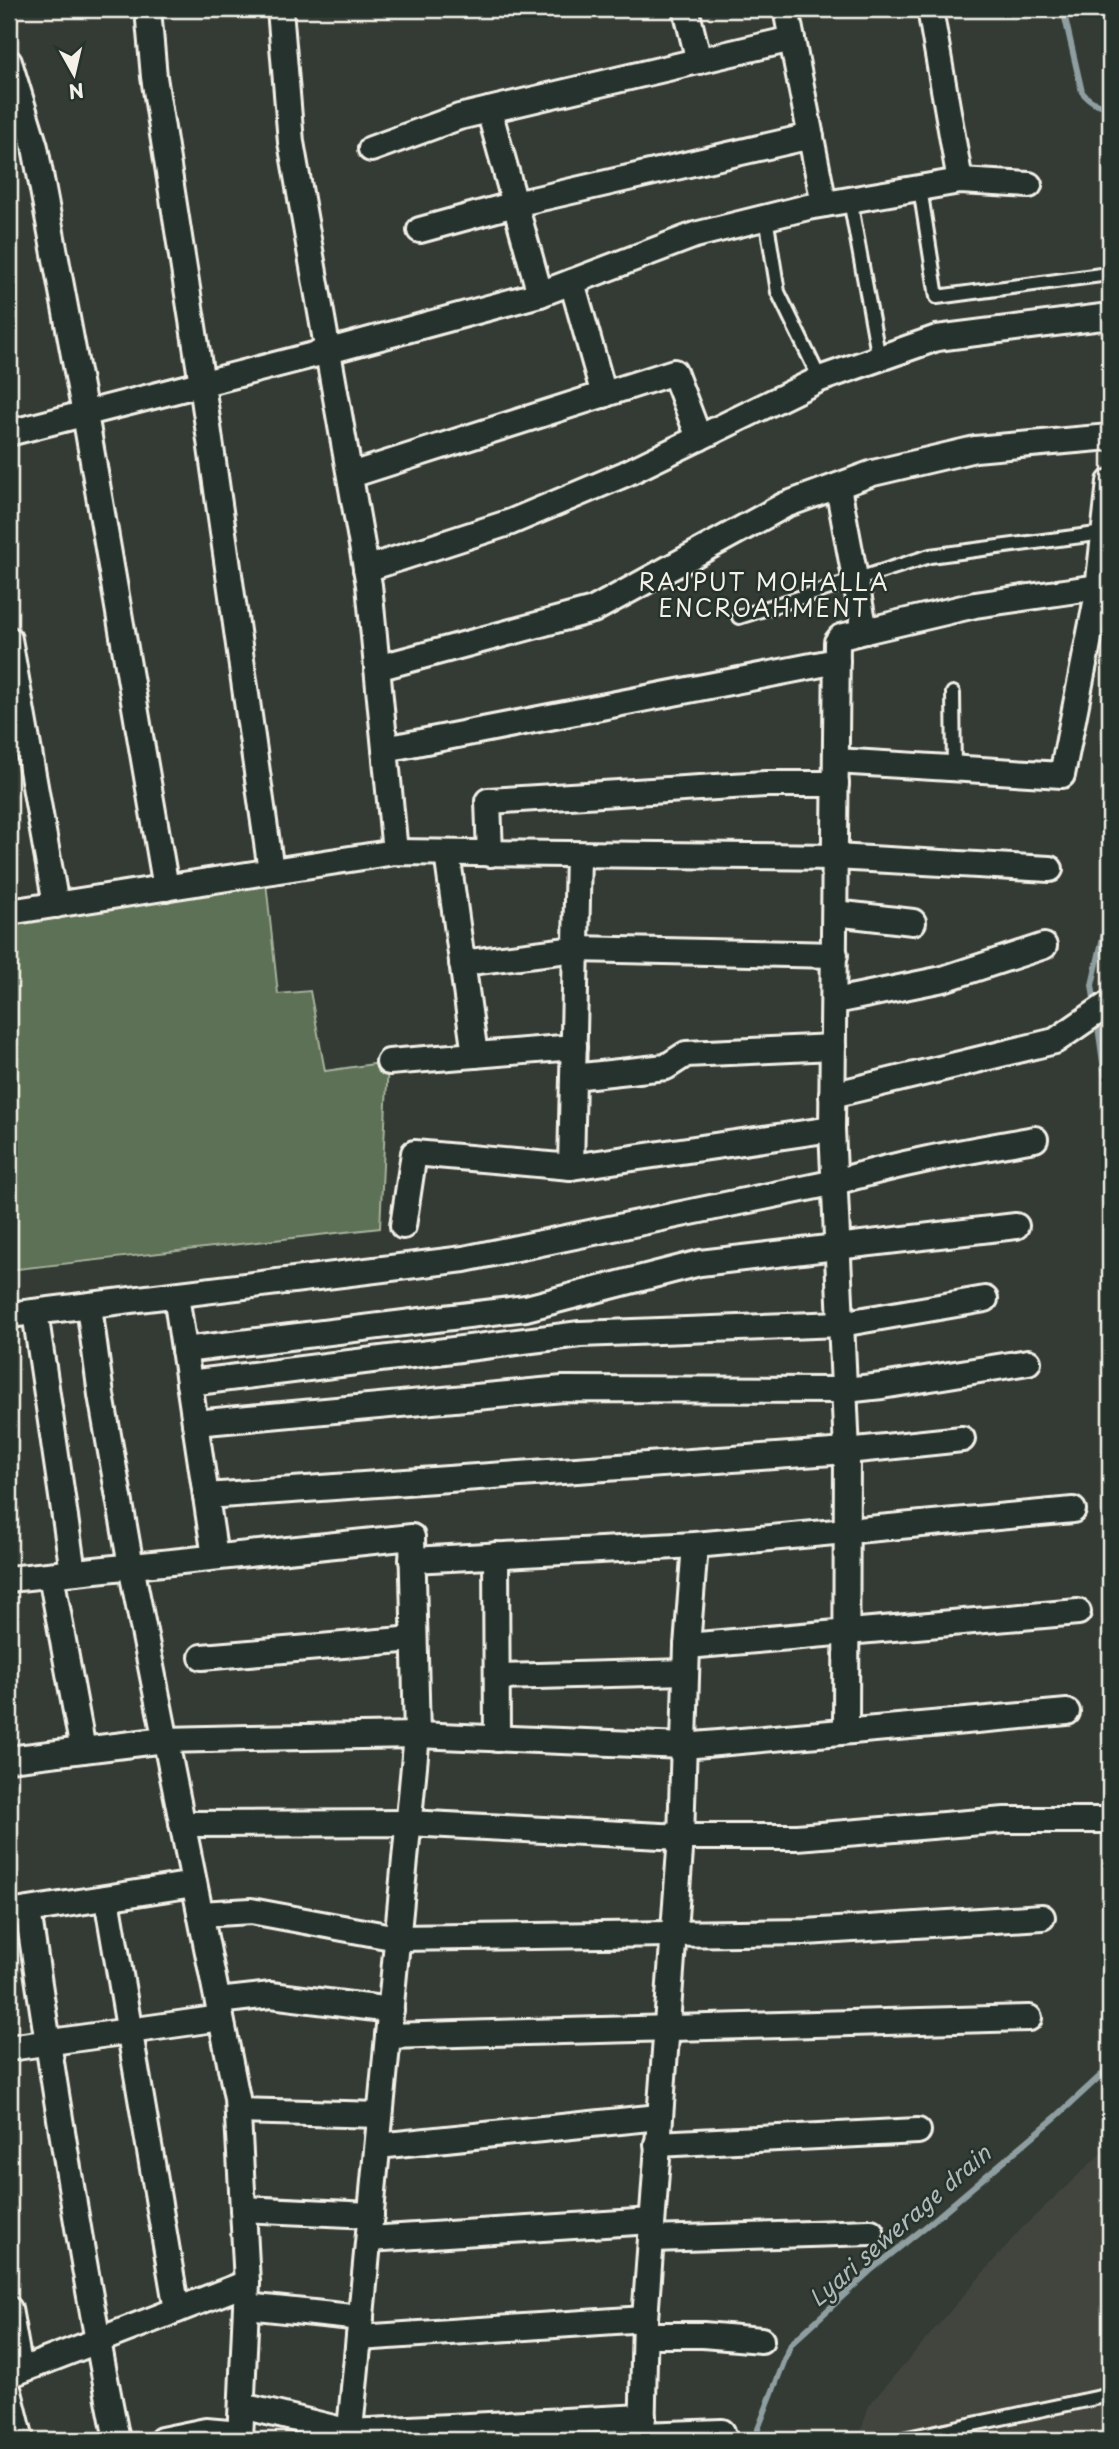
<svg xmlns="http://www.w3.org/2000/svg" width="1119" height="2449" viewBox="0 0 1119 2449" font-family="'Playpen Sans',sans-serif">
<rect width="100%" height="100%" fill="#333b34"/>
<filter id="ink" filterUnits="userSpaceOnUse"><feTurbulence type="fractalNoise" baseFrequency=".0143" numOctaves="2"/><feDisplacementMap in="SourceGraphic" scale="14" xChannelSelector="R" yChannelSelector="G"/><feConvolveMatrix kernelMatrix="1 2 1 2 8 2 1 2 1" color-interpolation-filters="sRGB"/></filter>
<g filter="url(#ink)">
<!-- built -->
<path fill="#42453d" d="M1110 2145V2440H858L869 2405 1021 2229Z"/>
<!-- green -->
<path fill="#5c7155" stroke="#a8b19e" stroke-width="2" d="M266 882 278 994 310 991 325 1071 388 1062 380 1228 9 1270V924Z"/>
<g fill="none" stroke-linecap="round" stroke-linejoin="round">
<!-- stream -->
<g stroke="#8f9ea1" stroke-width="6">
<path d="M1063 9 1082 92C1090 102 1098 105 1110 107"/>
<path d="M1095 1005 1092 985 1110 907"/>
<path d="M1097 1019 1110 1114"/>
<path d="M756 2440 758 2429 791 2344 870 2271 929 2224 1057 2116 1110 2067"/>
</g>
<!-- service casing -->
<g stroke="#f4f1e8" stroke-width="18">
<g id="service">
<path d="M920 188 937 297 1101 275"/>
<path d="M850 200 879 359"/>
<path d="M766 217 778 292 820 379"/>
<path d="M739 617 930 556 1104 533"/>
<path d="M953 693 954 769"/>
<path d="M898 2440 1110 2395"/>
</g>
</g>
<!-- minor casing -->
<g stroke="#f4f1e8" stroke-width="30">
<g id="minor">
<path d="M148 9 154 77 202 384 271 871"/>
<path d="M280 9 291 142 369 585 395 852"/>
<path d="M686 9 699 61"/>
<path d="M786 9 824 204"/>
<path d="M930 9 960 181"/>
<path d="M9 62 35 147 85 414 166 888"/>
<path d="M489 110 540 294"/>
<path d="M371 149 459 117 792 39"/>
<path d="M420 230 515 204 811 136"/>
<path d="M572 282 604 395"/>
<path d="M9 433 329 351 540 294 695 235 808 207 960 181 1029 185"/>
<path d="M351 475 674 372 699 438"/>
<path d="M838 487 865 631 841 637 837 642 832 1129 847 1451 846 1730"/>
<path d="M366 569 511 522 625 474 820 379 937 338 1110 316"/>
<path d="M865 631 975 605 1098 587"/>
<path d="M9 639 56 905"/>
<path d="M377 668 593 610 785 505 873 473 975 449 1110 437"/>
<path d="M385 749 837 661"/>
<path d="M836 761 1062 775 1097 598 1110 482"/>
<path d="M447 853 475 1055"/>
<path d="M490 854 488 801 765 784H836"/>
<path d="M9 912 395 852 835 857 1050 869"/>
<path d="M835 913 913 922"/>
<path d="M462 963 576 949 835 955"/>
<path d="M835 1001 943 979 1044 946"/>
<path d="M389 1062 574 1047"/>
<path d="M573 1077 666 1067 686 1054 833 1047"/>
<path d="M832 1095 1055 1041 1110 1003"/>
<path d="M571 1167 578 855"/>
<path d="M403 1226 414 1153 571 1167 832 1129"/>
<path d="M176 1295 215 1557"/>
<path d="M89 1306 101 1395 131 1566 237 2098 247 2283 240 2440"/>
<path d="M35 1312 73 1572"/>
<path d="M9 1315 464 1259 836 1182C902 1162 968 1151 1035 1139"/>
<path d="M184 1350 526 1308 700 1263 1016 1226"/>
<path d="M189 1383 580 1334 841 1324 985 1299"/>
<path d="M195 1423 563 1389 845 1390 882 1386 1028 1362"/>
<path d="M206 1496 847 1451 962 1439"/>
<path d="M496 1555 497 1739"/>
<path d="M412 1560 695 1545 1073 1510"/>
<path d="M51 1575 83 1750"/>
<path d="M9 1579 412 1537 417 1735 349 2440"/>
<path d="M687 1646 1078 1612"/>
<path d="M202 1657 414 1639"/>
<path d="M497 1677 686 1672"/>
<path d="M9 1759 165 1740 249 1738 417 1735 684 1746 1067 1712"/>
<path d="M182 1824 408 1823 681 1837H797L1005 1820H1104"/>
<path d="M107 1898 177 2310"/>
<path d="M28 1910C54 2087 82 2265 117 2440"/>
<path d="M9 1913 194 1884"/>
<path d="M200 1914 251 1911 397 1938 806 1932 1042 1917"/>
<path d="M218 2001 271 1995 391 2010"/>
<path d="M388 2036 1029 2018"/>
<path d="M9 2048 221 2018"/>
<path d="M238 2111 380 2115"/>
<path d="M657 2144 918 2131"/>
<path d="M378 2146 659 2117"/>
<path d="M243 2209 371 2215"/>
<path d="M369 2239 652 2221"/>
<path d="M651 2239 871 2232"/>
<path d="M246 2306 361 2318"/>
<path d="M9 2309 20 2370"/>
<path d="M645 2335H703L761 2340"/>
<path d="M359 2338 645 2319"/>
<path d="M9 2375 247 2283"/>
<path d="M9 2392 21 2440"/>
<path d="M242 2406 350 2432 643 2417"/>
<path d="M642 2435 722 2432"/>
<path d="M162 2440 206 2431 240 2434"/>
<path d="M642 2440 645 2319 681 1837 687 1646 695 1545"/>
</g>
</g>
<!-- service -->
<use href="#service" stroke="#26332d" stroke-width="12"/>
<!-- minor -->
<use href="#minor" stroke="#26332d" stroke-width="24"/>
</g>
</g>
<g text-anchor="middle" stroke-width="5" stroke-linejoin="round" paint-order="stroke">
<!-- neighbourhood labels -->
<g font-size="23" letter-spacing="2" fill="#f4f1e8" stroke="#26332d">
<text x="764" y="591">RAJPUT MOHALLA<tspan x="764" dy="26">ENCROAHMENT</tspan></text>
</g>
<!-- water labels -->
<g font-size="23" font-style="italic" fill="#b1b9b8" stroke="#26332d">
<text transform="translate(900 2226) rotate(-41)" y="8">Lyari sewerage drain</text>
</g>
</g>
<!-- margin -->
<rect width="1119" height="2449" fill="none" stroke="#26332d" stroke-width="35"/>
<rect x="18" y="18" width="1084" height="2414" fill="none" stroke="#f4f1e8" stroke-width="2.5" filter="url(#ink)"/>
<!-- north arrow -->
<g transform="translate(74 74) rotate(172)" stroke="#26332d" stroke-width="5" paint-order="stroke">
<path d="M0-5L12 26L0 18L-12 26Z" fill="#f4f1e8"/>
<text y="-10" font-size="19" font-weight="bold" text-anchor="middle" fill="#f4f1e8">N</text>
</g>
</svg>
